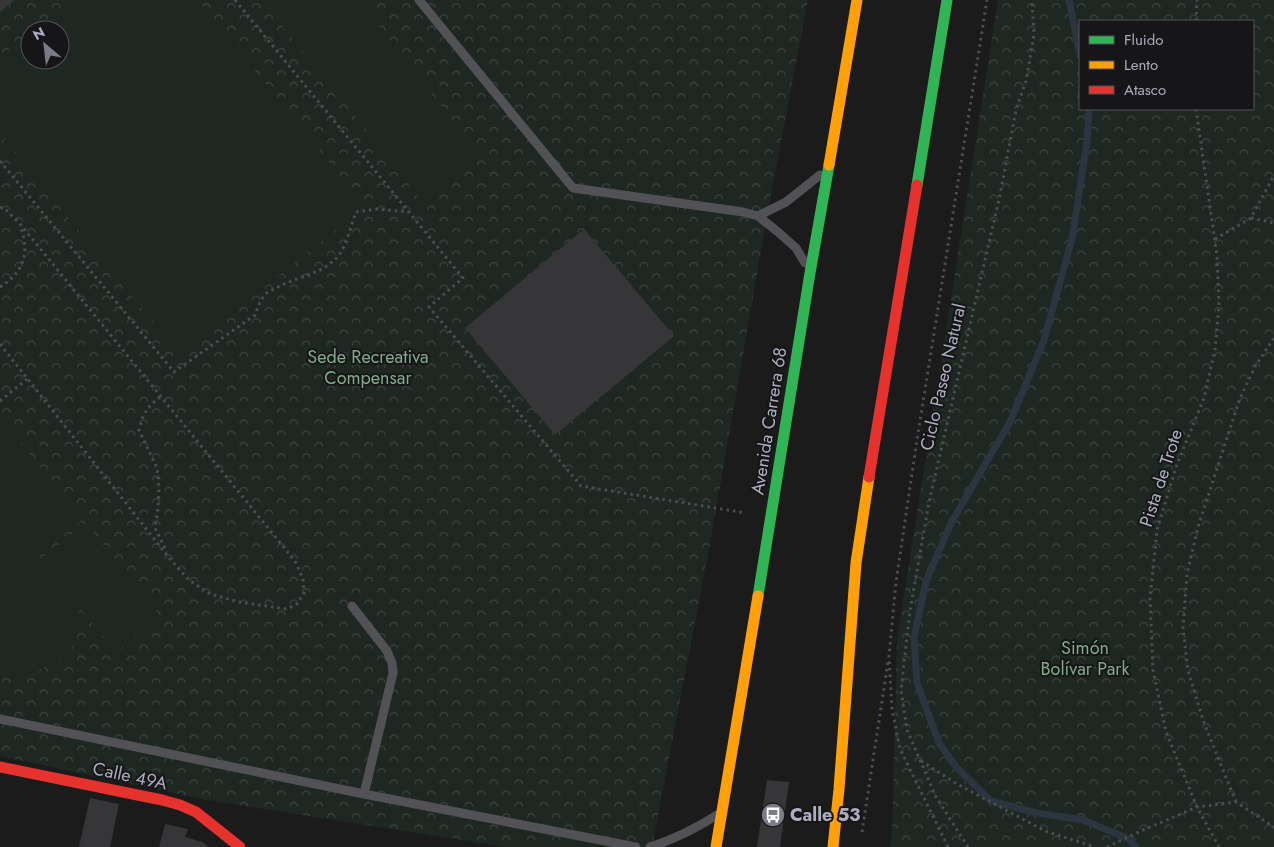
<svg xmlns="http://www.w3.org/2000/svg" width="1274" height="847" viewBox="0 0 1274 847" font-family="Jost,sans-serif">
<defs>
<pattern id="park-crowns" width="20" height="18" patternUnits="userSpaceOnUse" patternTransform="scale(1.25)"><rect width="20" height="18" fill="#1e2721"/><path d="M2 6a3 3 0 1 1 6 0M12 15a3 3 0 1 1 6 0" fill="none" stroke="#3c443f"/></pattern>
</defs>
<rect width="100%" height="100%" fill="#1b1b1c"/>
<!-- park -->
<g fill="url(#park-crowns)" fill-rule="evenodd">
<path d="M0 0H808L769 205 710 544 652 847H506L206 800 0 756ZM30 30H60V60H30Z"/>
<path d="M998 0H1274V847H890L892 833 897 640ZM1080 21H1253V109H1080Z"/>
</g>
<!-- pitch -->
<g fill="#1e2721">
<path d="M71 0H197L365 206 180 355 0 133V57L30 33V60H60V30H34Z"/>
<path d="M261 0H359L480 156 422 202 366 129Z"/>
<path d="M8 427 82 520 38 556 41 559 86 523 160 616 116 652 76 603C77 608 79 613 79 618 79 630 74 646 66 655 62 659 54 662 49 665 32 675 18 676 0 669V433Z"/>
</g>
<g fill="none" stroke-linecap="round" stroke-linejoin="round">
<!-- stream -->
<g stroke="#2c343f" stroke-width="7">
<path d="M1069 0 1080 55"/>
<path d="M1089 109 1087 142 1072 239 1044 340 1010 422 952 521 926 581 914 638 917 683 939 743 957 768 991 801 1037 813 1083 820 1129 839 1136 847"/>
</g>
</g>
<!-- building -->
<g fill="#363638">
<path d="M0 0H15L0 12Z"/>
<path d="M584 229 674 336 555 435 465 328Z"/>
<path d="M767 780 789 782 780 847H757Z"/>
<path d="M90 798 119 804 110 847H79Z"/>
<path d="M165 824 188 829 185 837 202 842 209 847H159Z"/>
</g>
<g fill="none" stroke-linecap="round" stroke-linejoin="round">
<!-- path -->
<g stroke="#4c4c51" stroke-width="3" stroke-dasharray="2.5 4" stroke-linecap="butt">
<path d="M235 0 463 278 429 307 581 486 746 513"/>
<path d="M1196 21 1197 0"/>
<path d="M1196 109 1217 256 1219 305 1215 350 1204 398 1176 467 1157 530 1150 598 1153 670 1166 732 1197 807 1219 847"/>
<path d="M0 161 174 372 255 315C258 307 261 298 268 292 271 290 275 289 278 287 299 276 324 274 339 255 347 244 351 225 356 212L377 209 409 212"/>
<path d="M0 207 6 210 17 221"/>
<path d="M1251 218 1274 223"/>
<path d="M1215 239 1251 218 1274 175"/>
<path d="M0 287C23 273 30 254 21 228"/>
<path d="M0 344 170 559 189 580 210 594 239 602 287 609 297 604 304 593 303 579 295 561 16 219"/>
<path d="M160 397C147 407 143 413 139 430L157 468 159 488 158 508 155 528 167 552"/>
<path d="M0 401 27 379"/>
<path d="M921 761 957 784 1045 831 1095 847"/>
<path d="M1236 802 1204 723 1188 671 1183 628 1187 574 1198 527 1240 398 1256 365 1274 338"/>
<path d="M862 832 888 662"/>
<path d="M948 847 900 749 892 709 889 656 896 582 917 440 987 0"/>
<path d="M968 847 936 797 907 730 901 690 910 611 929 502 1000 195 1016 110 1026 81 1034 35 1032 0"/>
<path d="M1107 847 1141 831 1197 807 1236 802 1274 827"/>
</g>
<!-- lane -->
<g stroke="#515156" stroke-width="9">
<path d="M419 0 573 188 743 212 758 216 778 232 796 248 805 263"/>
<path d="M758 216 786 202 820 175"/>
<path d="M352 606 387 651 392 663 393 673 364 794"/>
<path d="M0 719 364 794 636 847"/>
<path d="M650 847C675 839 695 829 717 815"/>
</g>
<!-- fast -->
<g stroke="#30b455" stroke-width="11">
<path d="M917 185 947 0"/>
<path d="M758 596 810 273 829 165"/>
</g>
<!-- slow -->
<g stroke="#ff9f0a" stroke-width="11">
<path d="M829 165 857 0"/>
<path d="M716 847 758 596"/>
<path d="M833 847 839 789 856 563 869 477"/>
</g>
<!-- jam -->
<g stroke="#e5322d" stroke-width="11">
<path d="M869 477 917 185"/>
<path d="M0 767 162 800 180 805 196 812 240 847"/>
</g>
</g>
<!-- icons -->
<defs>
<g id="bus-disc" transform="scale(1.25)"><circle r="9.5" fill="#797b85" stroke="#161518"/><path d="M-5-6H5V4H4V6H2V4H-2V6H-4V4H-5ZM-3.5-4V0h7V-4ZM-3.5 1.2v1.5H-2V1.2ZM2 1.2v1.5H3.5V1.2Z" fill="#fff"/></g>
</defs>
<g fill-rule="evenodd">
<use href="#bus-disc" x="773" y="815"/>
</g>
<g text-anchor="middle" stroke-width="4" stroke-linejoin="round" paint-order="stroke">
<!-- park labels -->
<g font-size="18" fill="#82aa8b" stroke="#161518">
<text x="368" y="363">Sede Recreativa<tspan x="368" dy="21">Compensar</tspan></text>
<text x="1085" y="654">Simón<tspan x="1085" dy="21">Bolívar Park</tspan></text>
</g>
<!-- street labels -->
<g font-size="18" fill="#acaebd" stroke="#161518">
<text transform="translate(943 377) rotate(-77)" y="6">Ciclo Paseo Natural</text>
<text transform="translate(769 421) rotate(-81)" y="6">Avenida Carrera 68</text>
<text transform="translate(1161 478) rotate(-72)" y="6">Pista de Trote</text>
<text transform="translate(130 776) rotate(12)" y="6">Calle 49A</text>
</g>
<!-- poi labels -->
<g font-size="18" font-weight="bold" fill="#acaebd" stroke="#161518" text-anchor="start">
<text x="790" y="821">Calle 53</text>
</g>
</g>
<!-- legend -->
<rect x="1079" y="20" width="175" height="90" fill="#161518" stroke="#52525a"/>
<rect x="1089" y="36" width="25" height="8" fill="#30b455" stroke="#52525a"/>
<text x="1124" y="45" font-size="15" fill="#acaebd">Fluido</text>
<rect x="1089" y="61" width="25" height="8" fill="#ff9f0a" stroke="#52525a"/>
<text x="1124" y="70" font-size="15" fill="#acaebd">Lento</text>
<rect x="1089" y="86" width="25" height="8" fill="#e5322d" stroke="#52525a"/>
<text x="1124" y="95" font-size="15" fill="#acaebd">Atasco</text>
<!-- north arrow -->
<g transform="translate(45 45) rotate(332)"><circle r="24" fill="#161518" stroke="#52525a"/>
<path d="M0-4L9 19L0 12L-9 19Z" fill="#797b85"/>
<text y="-8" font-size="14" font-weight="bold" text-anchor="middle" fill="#acaebd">N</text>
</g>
</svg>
